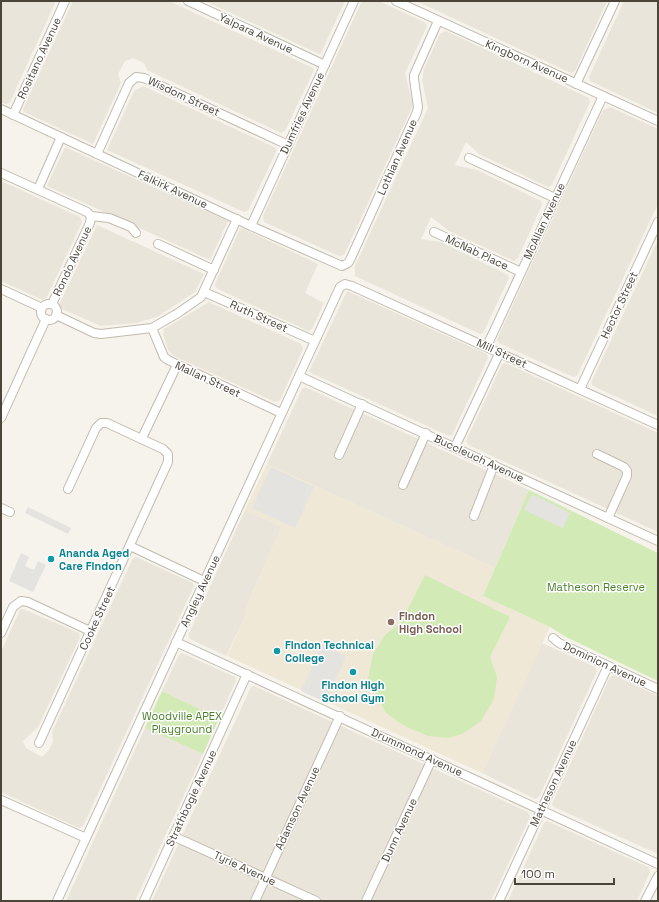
<svg xmlns="http://www.w3.org/2000/svg" width="659" height="902" viewBox="0 0 659 902" font-family="'Space Grotesk',sans-serif">
<rect width="100%" height="100%" fill="#f6f3ec"/>
<!-- residential -->
<g fill="#eae5da">
<path d="M1 1H56L10 102 6 104 1 102Z"/>
<path d="M73 1H169L313 68 314 70 285 131 281 133 147 70 144 63 133 58 125 61 118 74 121 83 93 144 24 112 23 109Z"/>
<path d="M205 1H345L321 53 319 54Z"/>
<path d="M362 1H379L426 23 427 26 405 73 413 105 344 255 339 256 264 222 263 216Z"/>
<path d="M416 1H607L575 71 571 73Z"/>
<path d="M624 1H658V113L590 81 589 77Z"/>
<path d="M446 31 589 98 590 102 552 185 548 187 479 154 466 142 455 165 477 170 541 201 542 205 518 258 514 261 449 231 431 217 421 239 441 242 508 275 509 278 483 333 480 334 355 276V266L428 108 422 80 424 69 440 34Z"/>
<path d="M143 86 276 148 277 150 248 211 244 212 107 150 134 91Z"/>
<path d="M610 107 658 129V204L577 376 573 377 499 343 497 339 603 110Z"/>
<path d="M65 147 228 221 210 260 47 186Z"/>
<path d="M1 181 80 217 82 222 47 297 43 300 1 281Z"/>
<path d="M97 225 204 274 195 292 157 317 136 323 101 326 60 308 59 305Z"/>
<path d="M242 228 318 264 305 293 324 303 312 329 308 331 216 288 215 284 240 229Z"/>
<path d="M658 240V416L593 386 591 383Z"/>
<path d="M347 291 487 354 488 358 452 435 449 436 309 372Z"/>
<path d="M209 302 301 344 303 349 280 400 275 402 174 356 168 350 163 334 164 329Z"/>
<path d="M505 363 658 433V532L468 445 466 441 502 364Z"/>
<path d="M305 387 529 490 495 568 267 464 302 389Z"/>
<path d="M245 510 282 527 245 609V617L226 656 190 639 188 635Z"/>
<path d="M136 557 193 583 194 586 83 826 79 828 1 792V652L20 610 23 609 79 633 80 637 38 727 23 741 26 748 42 757 49 750 53 742 52 732 133 558Z"/>
<path d="M542 643 595 667 597 671 539 797 535 799 482 773Z"/>
<path d="M182 653 235 677 236 681 219 718 162 691 179 655Z"/>
<path d="M614 675 658 696V854L554 807 552 804 610 677Z"/>
<path d="M254 686 528 812 530 817 491 901H152L251 687Z"/>
<path d="M145 728 203 754 135 901H66Z"/>
<path d="M547 821 648 867 650 872 637 901H508L544 823Z"/>
</g>
<!-- education -->
<path fill="#efe8d6" d="M267 464 495 568 483 596 550 627 482 773 227 656 245 617V609L282 527 245 510Z"/>
<!-- green -->
<g fill="#d2eab5">
<path d="M529 490 658 553V681L566 637 550 627 483 596Z"/>
<path d="M425 575 510 617 490 657 497 677 494 699 481 721 462 734 448 738 428 736 405 726 386 713 368 679 373 654 386 634 401 623Z"/>
<path d="M162 691 219 718 203 754 145 728Z"/>
</g>
<!-- parking -->
<g fill="#e5e3e0">
<path d="M271 467 314 487 295 528 252 508Z"/>
<path d="M532 494 570 513 563 528 524 510Z"/>
<path d="M28 507 71 528 68 534 25 513Z"/>
<path d="M21 553 29 557 25 566 34 570 38 561 46 565 33 592 9 581Z"/>
<path d="M322 645 346 656 325 702 301 691Z"/>
</g>
<g fill="none" stroke-linecap="round" stroke-linejoin="round">
<!-- street casing -->
<g stroke="#c2bbae" stroke-width="10">
<g id="street">
<path d="M188 1 325 65"/>
<path d="M396 1 658 121"/>
<path d="M576 84 615 1"/>
<path d="M1 109 251 226 342 266 348 263 350 260 417 112 418 107 414 79V75L438 21"/>
<path d="M13 115 65 1"/>
<path d="M97 154 129 83 136 77 144 78 288 145"/>
<path d="M469 158 555 198"/>
<path d="M1 173 87 212 91 216 109 218 131 227 136 233"/>
<path d="M38 189 61 137"/>
<path d="M251 226 354 1"/>
<path d="M434 232 521 272"/>
<path d="M158 244 214 270"/>
<path d="M1 289 42 308"/>
<path d="M204 292 315 341"/>
<path d="M52 304 90 223 91 216"/>
<circle cx="49" cy="312" r="8"/>
<path d="M56 315 94 333 101 334 152 328 178 313 201 297 237 219"/>
<path d="M152 328 164 357 168 360 281 413"/>
<path d="M487 346 603 96"/>
<path d="M299 376 658 541"/>
<path d="M580 389 658 222"/>
<path d="M1 418 46 319"/>
<path d="M142 438 177 365"/>
<path d="M455 447 500 352"/>
<path d="M597 454 624 467 627 471V476L608 518"/>
<path d="M339 455 362 404"/>
<path d="M403 485 426 433"/>
<path d="M1 508 10 512"/>
<path d="M474 516 494 465"/>
<path d="M130 546 204 581"/>
<path d="M1 633 13 607 21 601 28 602 90 631"/>
<path d="M553 638 559 643 658 689"/>
<path d="M176 642 658 864"/>
<path d="M39 743 168 462V454L163 449 107 423H101L96 428 68 489"/>
<path d="M1 800 86 838"/>
<path d="M173 836 316 901"/>
<path d="M57 901 340 287 345 284 352 286 658 425"/>
<path d="M144 901 247 674"/>
<path d="M255 901 340 716"/>
<path d="M366 901 432 759"/>
<path d="M499 901 608 666"/>
<path d="M645 901 658 876"/>
</g>
</g>
<!-- street -->
<use href="#street" stroke="#fff" stroke-width="8"/>
</g>
<!-- markers -->
<g fill="#0f9aa8" stroke="#fff" stroke-width="1.5">
<circle cx="51" cy="559" r="4"/>
<circle cx="277" cy="651" r="4"/>
<circle cx="353" cy="672" r="4"/>
</g>
<circle fill="#8d6e63" stroke="#fff" stroke-width="1.5" cx="391" cy="622" r="4"/>
<g text-anchor="middle" stroke-width="3" stroke-linejoin="round" paint-order="stroke">
<!-- street labels -->
<g font-size="11" fill="#4b4439" stroke="#fff">
<text transform="translate(256 33) rotate(25)" y="4">Yalpara Avenue</text>
<text transform="translate(39 58) rotate(-65)" y="4">Rositano Avenue</text>
<text transform="translate(527 61) rotate(24)" y="4">Kingborn Avenue</text>
<text transform="translate(184 96) rotate(25)" y="4">Wisdom Street</text>
<text transform="translate(302 113) rotate(-65)" y="4">Dumfries Avenue</text>
<text transform="translate(397 157) rotate(-66)" y="4">Lothian Avenue</text>
<text transform="translate(173 189) rotate(25)" y="4">Falkirk Avenue</text>
<text transform="translate(544 221) rotate(-65)" y="4">McAllan Avenue</text>
<text transform="translate(477 252) rotate(25)" y="4">McNab Place</text>
<text transform="translate(72 261) rotate(-65)" y="4">Rondo Avenue</text>
<text transform="translate(619 305) rotate(-65)" y="4">Hector Street</text>
<text transform="translate(259 316) rotate(24)" y="4">Ruth Street</text>
<text transform="translate(502 353) rotate(25)" y="4">Mill Street</text>
<text transform="translate(208 379) rotate(25)" y="4">Mallan Street</text>
<text transform="translate(479 458) rotate(25)" y="4">Buccleuch Avenue</text>
<text transform="translate(200 591) rotate(-65)" y="4">Angley Avenue</text>
<text transform="translate(97 618) rotate(-65)" y="4">Cooke Street</text>
<text transform="translate(605 664) rotate(25)" y="4">Dominion Avenue</text>
<text transform="translate(417 752) rotate(25)" y="4">Drummond Avenue</text>
<text transform="translate(553 783) rotate(-65)" y="4">Matheson Avenue</text>
<text transform="translate(191 798) rotate(-65)" y="4">Strathbogie Avenue</text>
<text transform="translate(297 808) rotate(-65)" y="4">Adamson Avenue</text>
<text transform="translate(399 830) rotate(-65)" y="4">Dunn Avenue</text>
<text transform="translate(245 868) rotate(25)" y="4">Tyrie Avenue</text>
</g>
<!-- culture labels -->
<g font-size="11" font-weight="bold" fill="#0d838f" stroke="#fff" text-anchor="start">
<text x="59" y="557">Ananda Aged<tspan x="59" dy="13">Care Findon</tspan></text>
<text x="285" y="649">Findon Technical<tspan x="285" dy="13">College</tspan></text>
<text x="353" y="689" text-anchor="middle">Findon High<tspan x="353" dy="13">School Gym</tspan></text>
</g>
<!-- park labels -->
<g font-size="11" fill="#4a7f2a" stroke="#fff">
<text x="596" y="591">Matheson Reserve</text>
<text x="182" y="720">Woodville APEX<tspan x="182" dy="13">Playground</tspan></text>
</g>
<!-- education labels -->
<g font-size="11" font-weight="bold" fill="#785e54" stroke="#fff" text-anchor="start">
<text x="399" y="620">Findon<tspan x="399" dy="13">High School</tspan></text>
</g>
</g>
<!-- border -->
<rect width="659" height="902" fill="none" stroke="#4b4439" stroke-width="4"/>
<!-- scale -->
<path d="M515 878v6h99v-6" fill="none" stroke="#4b4439" stroke-width="2"/>
<text x="521" y="878" font-size="12" fill="#4b4439" stroke="#ffffff" stroke-width="3" paint-order="stroke">100 m</text>
</svg>
